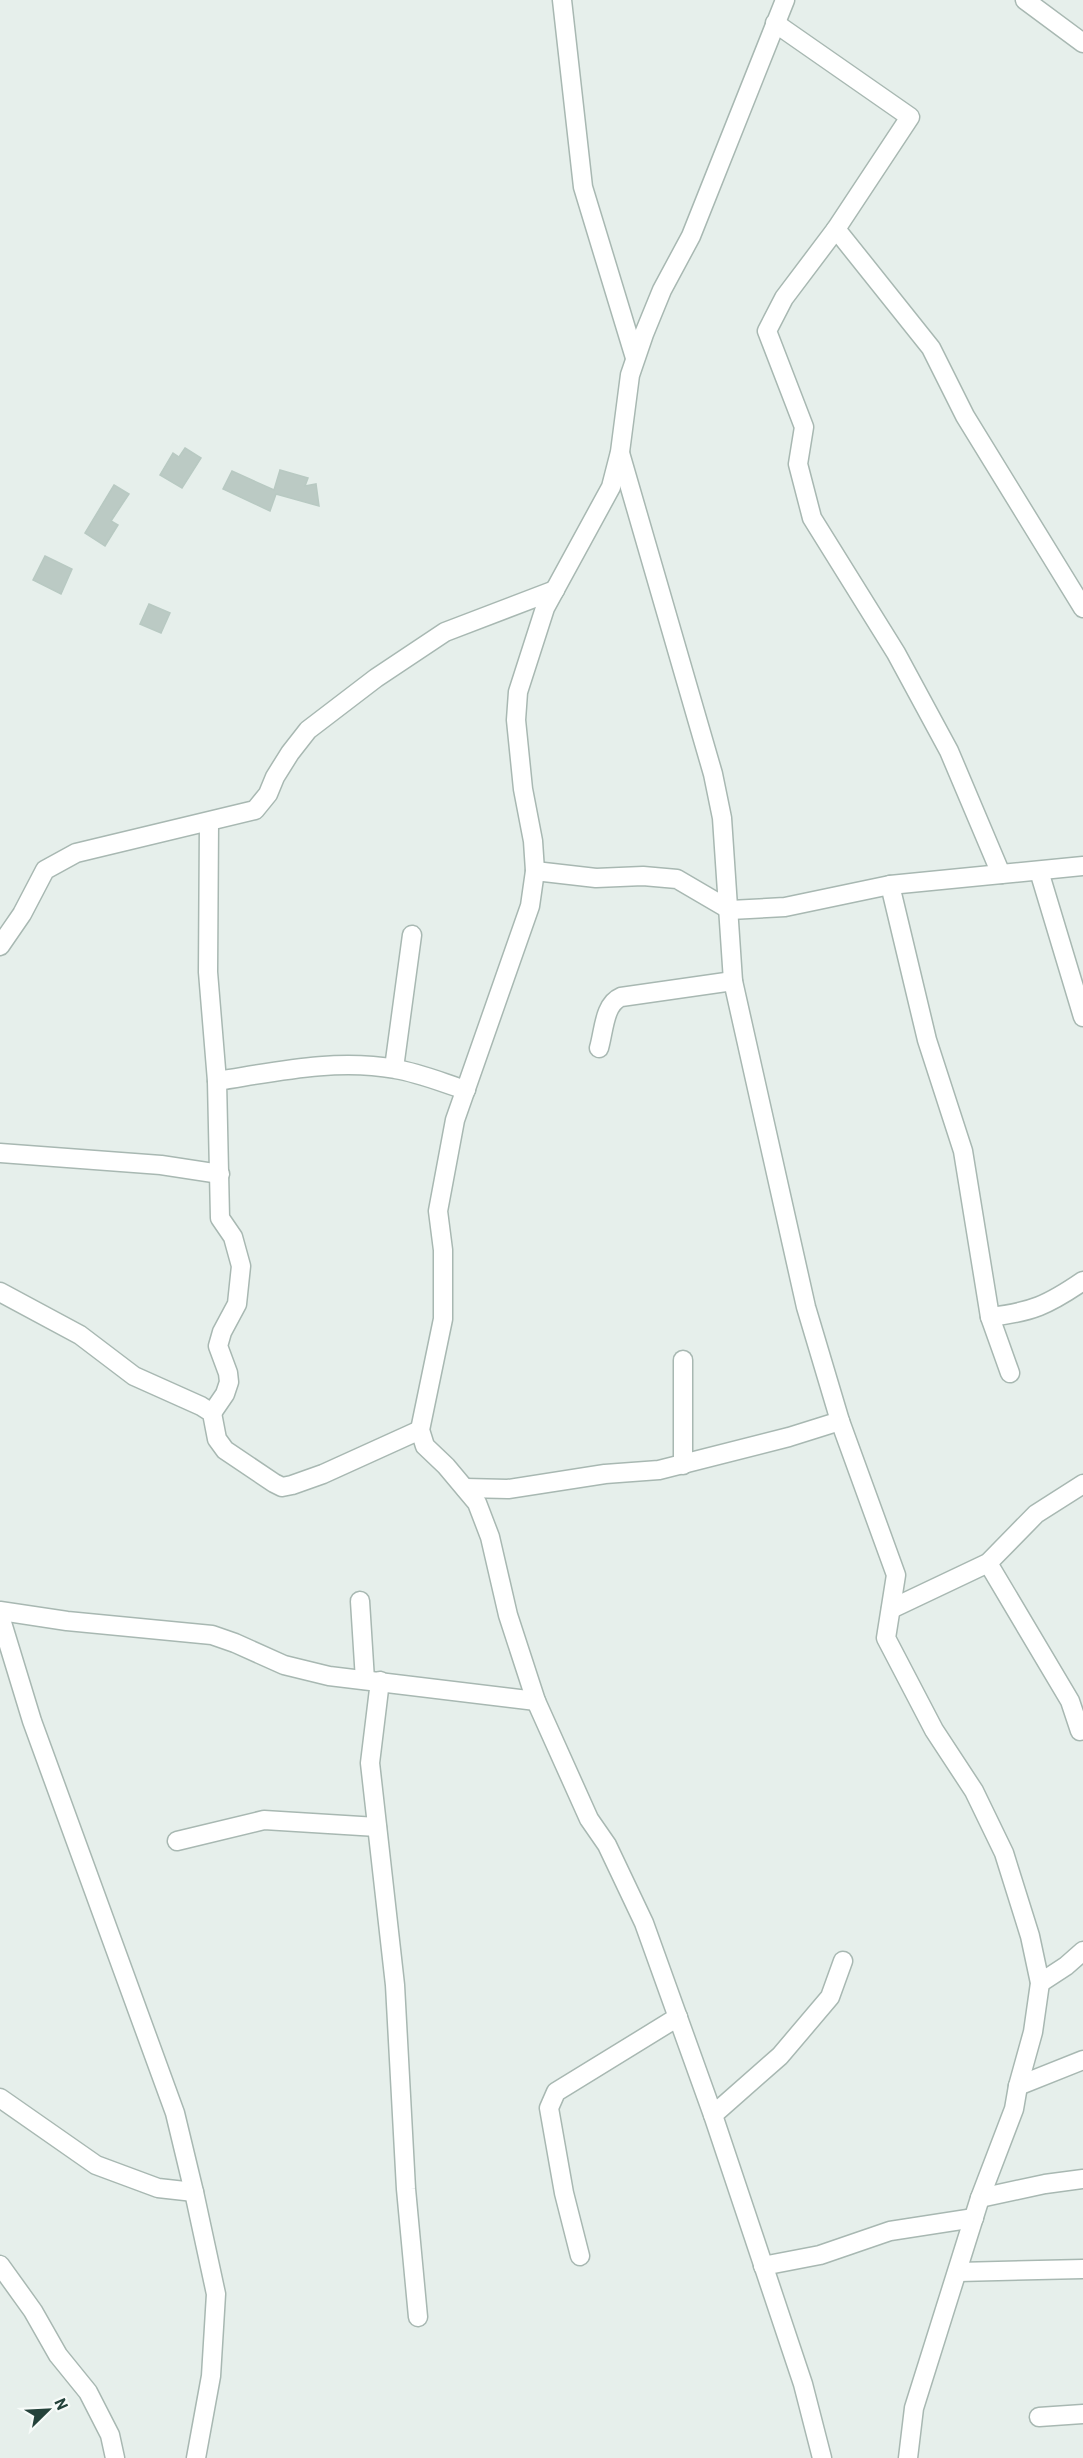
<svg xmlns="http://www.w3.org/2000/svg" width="1083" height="2458" viewBox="0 0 1083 2458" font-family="Barlow,sans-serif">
<rect width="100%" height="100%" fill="#e6efeb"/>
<!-- building -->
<g fill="#bbcac4" stroke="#b8c9c2" stroke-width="1.5">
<path d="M185 448 201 458 182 488 160 475 173 453 179 457Z"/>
<path d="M280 470 308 478 305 486 316 484 319 506 276 494 270 511 223 489 232 471 274 490Z"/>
<path d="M114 485 129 494 111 521 118 525 105 546 85 533Z"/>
<path d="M45 556 72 569 61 594 33 580Z"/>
<path d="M149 604 170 613 161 633 140 624Z"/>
</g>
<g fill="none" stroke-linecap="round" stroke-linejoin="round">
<!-- minor casing -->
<g stroke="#a8b8b2" stroke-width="21">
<g id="minor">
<path d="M562 0 583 187 635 358"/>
<path d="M785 0 691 236 662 290 644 334 630 375 620 452 611 487 545 608 518 692 516 720 523 789 533 841 535 871 530 906 455 1120 438 1211 443 1250V1319L420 1430 425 1446 446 1466 477 1503 490 1537 508 1615 536 1701 589 1819 607 1845 644 1923 713 2115 803 2384 822 2458"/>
<path d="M1025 0 1083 43"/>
<path d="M775 23 910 117 836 229 784 298 767 331 804 427 798 464 812 518 896 653 949 751 1001 874"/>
<path d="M836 229 931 348 965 416 1083 608"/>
<path d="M620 453 713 774 722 818 733 981 806 1307 840 1421 896 1575 886 1638 934 1730 974 1791 1004 1853 1030 1936 1040 1983 1033 2032 1018 2086 1014 2109 980 2198 914 2408 908 2458"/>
<path d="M209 822 208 972 217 1081"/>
<path d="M535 871 596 878 643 876 677 879 730 910 785 907 890 885 1083 866"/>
<path d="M1039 871 1083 1017"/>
<path d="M890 885 927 1040 963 1151 990 1317 1010 1373"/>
<path d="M0 946 22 914 45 870 76 853 255 810 268 794 275 777 290 753 308 730 376 678 445 632 555 590"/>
<path d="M599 1048C604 1031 604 1004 621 997L733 981"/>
<path d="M394 1068 412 935"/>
<path d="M0 1153 161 1165 220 1174"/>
<path d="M0 1292 80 1335 134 1376 201 1406 212 1413 217 1439 225 1450 274 1483 282 1487 292 1485 323 1474 420 1430"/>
<path d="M990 1317C1032 1312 1048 1305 1083 1281"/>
<path d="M212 1413 225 1394 229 1382 228 1373 218 1346 222 1332 237 1304 241 1266 233 1237 220 1218 217 1081C275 1072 336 1058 395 1069 420 1073 443 1083 466 1090"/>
<path d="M683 1465V1360"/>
<path d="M465 1488 508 1489 605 1474 659 1470 789 1437 840 1421"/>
<path d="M988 1563 1070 1701 1080 1731"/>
<path d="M360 1601 365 1680"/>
<path d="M891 1609 988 1563 1036 1514 1083 1484"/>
<path d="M0 1611 67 1621 212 1635 235 1643 284 1665 329 1676 536 1701"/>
<path d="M0 1616 32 1721 175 2113 194 2192 216 2294 211 2376 196 2458"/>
<path d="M380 1681 370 1763 395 1985 406 2189 418 2317"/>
<path d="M177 1841 264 1820 377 1827"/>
<path d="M1040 1983 1066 1966 1083 1951"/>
<path d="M1018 2086 1083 2060"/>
<path d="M0 2098 96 2165 158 2188 194 2192"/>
<path d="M713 2115 780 2056 830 1997 843 1961"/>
<path d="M980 2198 1045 2184 1083 2179"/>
<path d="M580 2256 564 2193 549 2108 556 2092 678 2017"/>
<path d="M0 2265 33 2311 58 2355 88 2392 110 2435 115 2458"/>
<path d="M763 2266 820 2255 890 2231 974 2218"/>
<path d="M958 2272 1083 2269"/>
<path d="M1039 2417 1083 2414"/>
</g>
</g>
<!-- minor -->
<use href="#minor" stroke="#fff" stroke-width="18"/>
</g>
<!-- north arrow -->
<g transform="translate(48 2410) rotate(66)" stroke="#f7fbf9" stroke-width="4.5" paint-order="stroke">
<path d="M0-4.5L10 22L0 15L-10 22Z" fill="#24423a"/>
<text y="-9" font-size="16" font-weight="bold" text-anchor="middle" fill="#24423a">N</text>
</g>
</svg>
